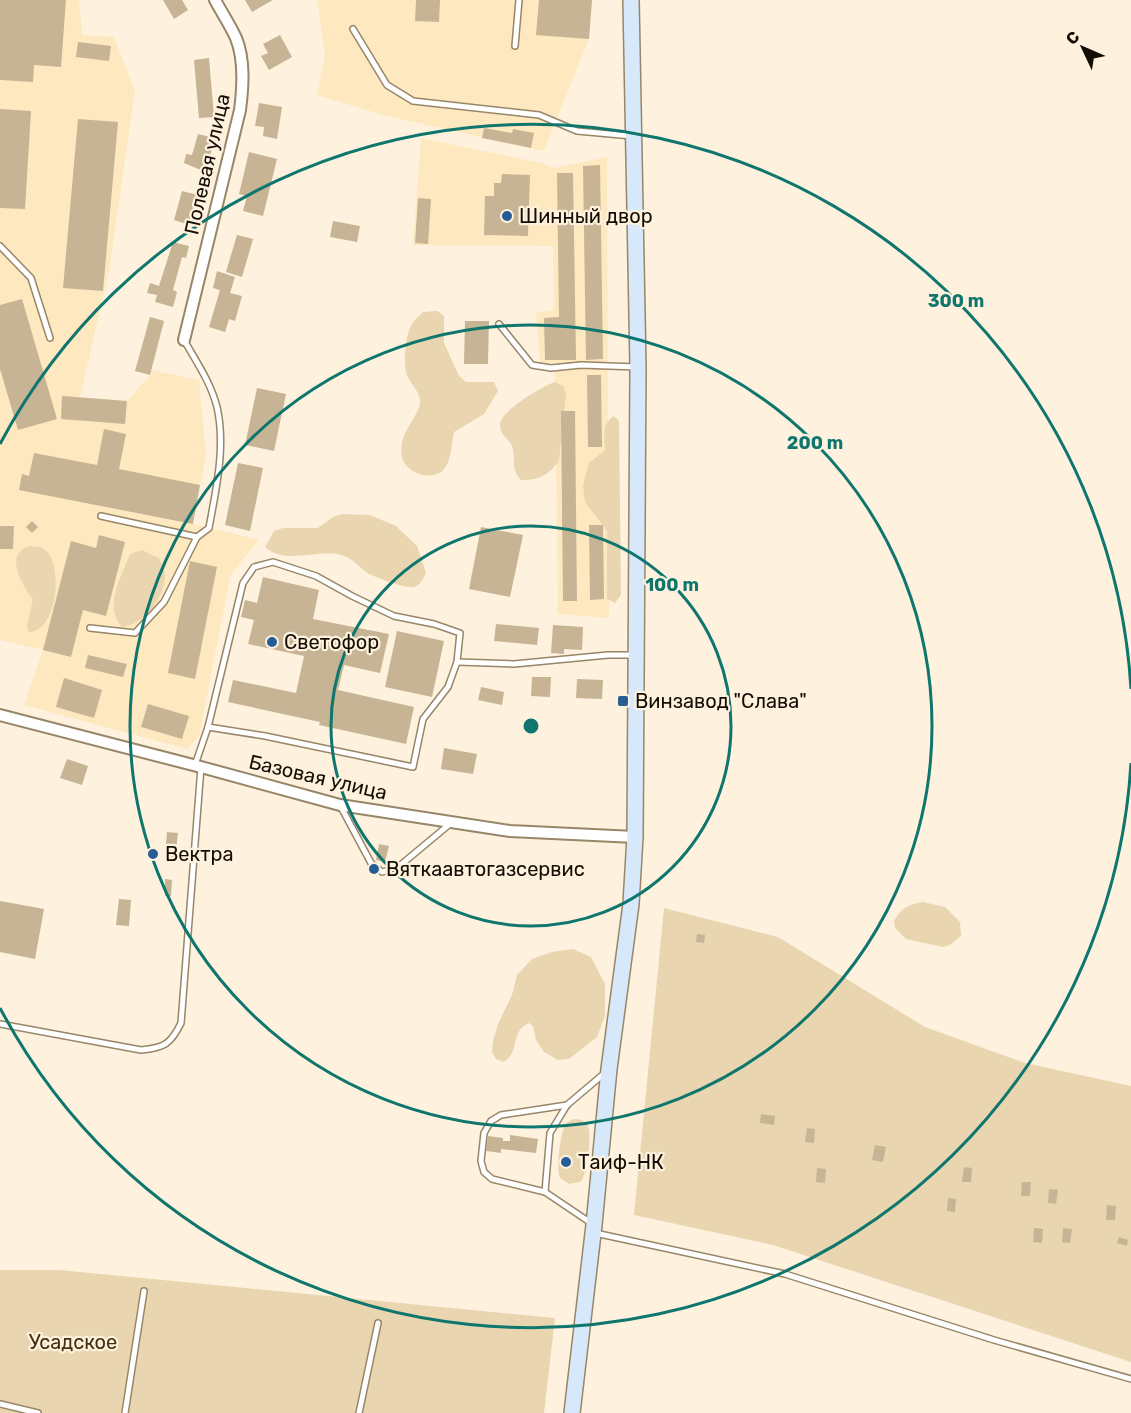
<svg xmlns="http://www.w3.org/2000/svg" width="1131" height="1413" viewBox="0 0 1131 1413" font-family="Rubik,sans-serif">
<rect width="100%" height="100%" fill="#fef2de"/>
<!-- built -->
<g fill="#fee8bf">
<path d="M0 0H79L82 35 114 37 135 91 109 271 80 397 127 401 150 375 151 370 199 380 206 455 193 524 259 540 231 574 199 736 187 749 24 705 43 650 0 640Z"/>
<path d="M317 0H592L589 39 544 151 383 115 317 95 325 55Z"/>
<path d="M421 138 541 163 554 168 607 157 609 618 558 614 555 363H540L536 313 554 310 553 246 413 245Z"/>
</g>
<!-- green -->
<g fill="#e9d5b0">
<path d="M437 311 444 316V343L459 376 466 382H494L498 391 484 414 454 432C452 442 451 460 445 468 435 482 409 475 403 460 394 435 421 417 420 400 419 391 410 383 407 375 403 364 405 337 411 326 413 321 419 316 423 312Z"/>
<path d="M555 382 563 386 566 394 559 460C551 474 538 481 521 480 511 469 515 462 513 449 511 440 499 435 500 424 501 411 542 386 555 382Z"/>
<path d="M614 416 619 421 621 595 615 603 607 599V531L585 502 583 485 589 463 605 450C605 437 601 424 614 416Z"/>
<path d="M342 514 370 515 396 526 417 546 426 573C423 579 421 585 414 587 407 589 377 578 369 574 358 567 353 557 338 554 313 550 286 565 265 547L274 531 283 528H318L333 517Z"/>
<path d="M30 546C35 547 40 546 44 549 64 562 58 632 29 632L27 626 33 599C22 585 3 554 30 546Z"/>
<path d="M142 550 159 558C161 563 165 570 165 576 165 598 143 625 122 627 103 607 122 575 130 554Z"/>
<path d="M923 902 945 907 960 922 961 936 950 945 943 947 906 939 895 928 894 921C902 907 908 905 923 902Z"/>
<path d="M664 908 778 937 925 1027 1025 1063 1131 1086V1362L773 1245 634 1215Z"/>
<path d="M573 949 591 957 605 984V1016L597 1037 569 1059 558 1060 544 1052 536 1040 533 1026 529 1023C510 1030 520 1055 503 1062L496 1059 492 1052 493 1041 498 1024 512 995 517 975 532 959 552 952Z"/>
<path d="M574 1119C579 1119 584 1120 587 1124 593 1132 587 1169 583 1178L580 1182 569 1184 560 1178C556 1169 560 1132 566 1124 568 1121 570 1121 574 1119Z"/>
<path d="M0 1270H59L555 1318 544 1413H0Z"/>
</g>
<!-- building -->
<g fill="#c6b494">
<path d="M0 0H66L61 67 34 65 33 82 0 80Z"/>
<path d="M163 0H182L188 10 174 19Z"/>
<path d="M245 0H273L252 12Z"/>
<path d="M416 0H440L439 22 415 21Z"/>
<path d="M539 0H592L589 39 536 35Z"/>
<path d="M280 35 292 57 269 70 261 56 268 53 263 44Z"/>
<path d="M78 42 111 46 109 61 76 57Z"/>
<path d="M209 58 214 117 199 118 194 60Z"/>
<path d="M259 103 282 107 277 139 263 136 264 127 255 126Z"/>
<path d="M0 109 31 111 25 209 0 208Z"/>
<path d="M78 119 118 122 103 291 63 288Z"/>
<path d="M484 128 512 133 513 129 534 133 531 148 482 138Z"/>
<path d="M198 134 214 138 207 170 203 169V171L184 163 186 154 192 155Z"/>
<path d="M249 152 277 159 263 216 243 211 247 196 239 194Z"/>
<path d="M600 165 603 359 586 360 583 166Z"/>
<path d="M557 173H573L576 360H545L544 318 559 317Z"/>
<path d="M502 174 530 175 528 236 484 235 485 196H494V183H501Z"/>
<path d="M182 191 198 195 190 225 174 220Z"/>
<path d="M418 198 431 199 428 244 415 243Z"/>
<path d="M333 221 360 226 357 242 330 237Z"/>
<path d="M237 235 253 239 242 277 226 272Z"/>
<path d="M173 242 189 246 186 258 182 257 173 290 177 292 173 307 155 302 157 295 147 293 150 283 159 286Z"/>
<path d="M217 271 235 277 230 293 242 296 235 321 229 319 225 332 209 327 220 290 213 288Z"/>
<path d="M22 299 57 419 18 430 0 369V305Z"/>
<path d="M150 317 164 321 150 375 135 371Z"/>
<path d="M465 321H489L488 364H464Z"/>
<path d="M587 375H601L602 447H588Z"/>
<path d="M257 388 286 394 274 451 245 445Z"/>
<path d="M62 396 127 401 125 424 61 419Z"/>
<path d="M561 411H575L577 601H563Z"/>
<path d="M104 429 126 434 119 469 200 485 193 524 19 490 22 474 29 476 34 453 97 465Z"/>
<path d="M238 463 263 468 250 531 225 525Z"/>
<path d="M32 521 38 527 32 533 26 527Z"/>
<path d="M589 525H603L604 599 590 600Z"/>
<path d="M0 526H14L13 549H0Z"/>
<path d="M481 527 523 535 510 597 469 589Z"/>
<path d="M99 535 125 542 106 616 83 610 71 657 43 650 71 541 96 548Z"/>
<path d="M190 561 217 567 195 679 168 673Z"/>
<path d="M263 577 319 590 313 619 389 634 380 673 344 665 338 690 414 707 406 744 319 725 320 722 228 702 233 680 296 693 304 656 248 644 254 620 241 617 245 600 257 603Z"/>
<path d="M496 624 539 628 537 645 494 641Z"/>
<path d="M553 625 583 627 582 650 564 649V654L551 653Z"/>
<path d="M397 631 444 641 432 697 385 687Z"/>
<path d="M88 655 127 664 123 677 85 668Z"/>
<path d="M532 677H551L550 697 531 696Z"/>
<path d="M64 678 102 690 94 718 56 707Z"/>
<path d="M577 679 603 680 602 699 576 698Z"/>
<path d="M481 687 504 692 502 705 478 700Z"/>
<path d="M148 704 189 716 182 739 141 727Z"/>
<path d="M444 748 477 754 473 774 441 769Z"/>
<path d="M67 759 88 766 82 785 60 778Z"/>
<path d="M167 832 178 833 175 858 165 857Z"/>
<path d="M379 844 389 846 385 862 376 860Z"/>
<path d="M165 879 172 880 171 896H165Z"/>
<path d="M119 899 131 900 129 926 116 925Z"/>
<path d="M0 901 44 909 35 959 0 952Z"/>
<path d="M697 934 705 935 704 943 696 942Z"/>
<path d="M761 1114 775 1116 774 1125 760 1123Z"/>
<path d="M807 1128 815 1129 814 1143 805 1142Z"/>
<path d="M510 1135 538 1139 536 1153 501 1149V1153L486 1151 488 1136 503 1138V1141H510Z"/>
<path d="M875 1145 886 1147 883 1162 872 1160Z"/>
<path d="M964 1167 972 1168 971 1182H962Z"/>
<path d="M817 1168 826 1169 825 1183 816 1182Z"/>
<path d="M1022 1182H1031L1030 1196H1021Z"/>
<path d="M1049 1189 1058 1190 1056 1204 1048 1203Z"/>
<path d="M948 1198 956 1199 955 1212 947 1211Z"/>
<path d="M1107 1205 1116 1206 1115 1220H1106Z"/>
<path d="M1034 1228 1043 1229 1042 1243 1033 1242Z"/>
<path d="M1063 1228 1072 1229 1070 1243 1062 1242Z"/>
<path d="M1119 1237 1128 1240 1127 1246 1117 1243Z"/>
</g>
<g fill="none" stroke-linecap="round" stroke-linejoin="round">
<!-- lane casing -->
<g stroke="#978667" stroke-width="8">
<g id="lane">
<path d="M353 29 387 85 413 101 539 115 577 131 632 136"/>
<path d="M515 46 519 0"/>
<path d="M0 246 31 278 50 338"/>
<path d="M499 324 532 365 551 368 581 365 637 367"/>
<path d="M101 516 197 537 209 528C216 489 226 447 217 407 211 383 196 361 184 340"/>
<path d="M273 562 316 576 352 596 394 616 434 624 460 633 457 662 448 687 423 719 413 767 265 736 208 727 243 583 254 567Z"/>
<path d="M90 628 135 633 164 602 197 537"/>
<path d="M457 662 514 664 608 655H635"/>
<path d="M195 765 208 727"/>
<path d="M341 807 371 863 382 872 397 868 451 823"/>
<path d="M0 1024 141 1050C164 1048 171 1044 181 1023L201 767"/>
<path d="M545 1192 492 1179 484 1172 481 1161 484 1133 491 1121 501 1115 567 1105"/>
<path d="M591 1223 545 1192 550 1133 567 1105 606 1072"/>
<path d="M595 1233 785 1274 994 1340 1131 1379"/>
<path d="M0 1404 38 1413"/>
<path d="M125 1413 144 1291"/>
<path d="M359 1413 378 1323"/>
</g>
</g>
<!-- street casing -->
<g stroke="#978667" stroke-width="14">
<g id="street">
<path d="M184 340 240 110C243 87 245 60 236 38 230 25 222 13 215 0"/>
<path d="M0 715 201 767 340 805 510 831 635 837"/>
</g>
</g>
<!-- secondary casing -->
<g stroke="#978667" stroke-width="18">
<path id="secondary" d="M572 1413 594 1225 609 1069 631 904 635 837 638 367 631 0"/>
</g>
<!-- lane -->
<use href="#lane" stroke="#fff" stroke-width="5"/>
<!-- street -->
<use href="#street" stroke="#fff" stroke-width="10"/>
<!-- secondary -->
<use href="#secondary" stroke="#d7e8fa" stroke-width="15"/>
</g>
<!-- distance rings -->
<g fill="none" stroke="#0f766e" stroke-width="3">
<circle cx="531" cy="726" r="200"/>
<circle cx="531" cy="726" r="401"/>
<path d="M1131 763A601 601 0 0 1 0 1008M0 444A601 601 0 0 1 1131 689"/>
</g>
<!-- markers -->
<g fill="#265d95" stroke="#fef2de" stroke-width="2">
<circle cx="507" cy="216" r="6"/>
<circle cx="272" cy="642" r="6"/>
<rect x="617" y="695" width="12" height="12" rx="3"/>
<circle cx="153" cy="854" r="6"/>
<circle cx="374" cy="869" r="6"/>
<circle cx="566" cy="1162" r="6"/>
</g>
<g text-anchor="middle" stroke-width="4.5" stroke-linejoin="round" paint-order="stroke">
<!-- street labels -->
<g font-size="20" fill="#130d03" stroke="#fef2de">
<text transform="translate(207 164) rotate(-77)" y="7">Полевая улица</text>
<text transform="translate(318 777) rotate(13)" y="7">Базовая улица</text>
</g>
<!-- poi labels -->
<g font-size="20" fill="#130d03" stroke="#fef2de" text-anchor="start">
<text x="519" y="223">Шинный двор</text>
<text x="284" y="649">Светофор</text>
<text x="635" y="708">Винзавод "Слава"</text>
<text x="165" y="861">Вектра</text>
<text x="386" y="876">Вяткаавтогазсервис</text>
<text x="578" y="1169">Таиф-НК</text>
</g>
<!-- park labels -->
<g font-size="20" fill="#413110" stroke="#fef2de">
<text x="73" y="1349">Усадское</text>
</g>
</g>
<circle cx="531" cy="726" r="9" fill="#0f766e" stroke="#fef2de" stroke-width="3"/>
<g font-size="18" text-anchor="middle" font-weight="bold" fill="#0f766e" stroke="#fef2de" stroke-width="4.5" stroke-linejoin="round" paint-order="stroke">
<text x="956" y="307">300 m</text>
<text x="815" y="449">200 m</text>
<text x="672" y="591">100 m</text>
</g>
<!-- north arrow -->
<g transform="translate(1083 48) rotate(314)" stroke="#fef2de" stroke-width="4.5" paint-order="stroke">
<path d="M0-4.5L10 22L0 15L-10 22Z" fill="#130d03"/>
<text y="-9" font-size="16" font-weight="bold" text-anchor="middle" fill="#130d03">С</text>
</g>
</svg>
